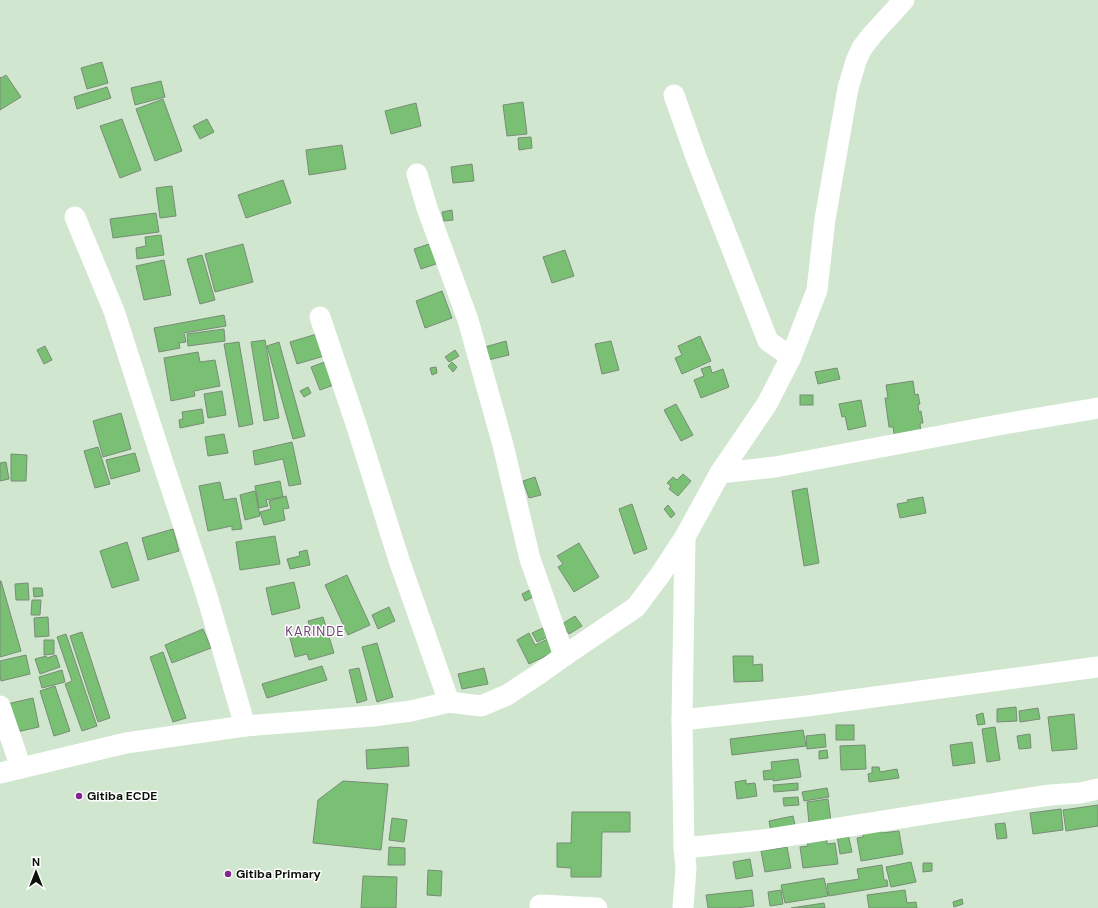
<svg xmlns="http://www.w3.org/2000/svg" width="1098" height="908" viewBox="0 0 1098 908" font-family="'DM Sans',sans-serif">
<rect width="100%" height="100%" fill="#d0e6ce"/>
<!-- building -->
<g fill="#79c074" stroke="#788c76">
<path d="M102 62 108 83 87 89 81 68Z"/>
<path d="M6 75 21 97 0 110V77L1 78Z"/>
<path d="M161 81 165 97 135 105 131 88Z"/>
<path d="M107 87 111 98 77 109 74 97Z"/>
<path d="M163 99 182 151 155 161 136 109Z"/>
<path d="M523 102 527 134 507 136 503 105Z"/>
<path d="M416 103 421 126 391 134 385 111Z"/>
<path d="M122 119 141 170 120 178 100 126Z"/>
<path d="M207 119 214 132 200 139 193 126Z"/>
<path d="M531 137 532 148 519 150 518 138Z"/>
<path d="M342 145 346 169 309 175 306 150Z"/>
<path d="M472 164 474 181 453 183 451 167Z"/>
<path d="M283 180 291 203 246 218 238 195Z"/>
<path d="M172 186 176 216 160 218 156 188Z"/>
<path d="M452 210 453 220 444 221 442 212Z"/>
<path d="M156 213 159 232 113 238 110 219Z"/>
<path d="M161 235 164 255 137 259 136 248 146 246 145 237Z"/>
<path d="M435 242 442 262 421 269 414 249Z"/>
<path d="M243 244 253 282 215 292 205 254Z"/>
<path d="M565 250 574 276 552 283 543 257Z"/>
<path d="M202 255 215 300 200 304 187 259Z"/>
<path d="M164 260 171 295 144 300 136 266Z"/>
<path d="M442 291 452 318 425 328 416 301Z"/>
<path d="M224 315 226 326 184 333 186 342 179 343 180 348 159 352 154 328Z"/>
<path d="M224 329 225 341 188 346 187 334Z"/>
<path d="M317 334 324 356 297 364 290 342Z"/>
<path d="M700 336 711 361 682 374 675 358 682 355 678 346Z"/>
<path d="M265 340 279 418 264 421 251 342Z"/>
<path d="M506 341 509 355 488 360 485 347Z"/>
<path d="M611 341 619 370 602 374 595 344Z"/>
<path d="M239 342 253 424 239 427 224 344Z"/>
<path d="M279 342 305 436 293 439 267 346Z"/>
<path d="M45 346 52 360 44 364 37 350Z"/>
<path d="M455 350 459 356 449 362 445 357Z"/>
<path d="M198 352 200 362 215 360 220 386 194 391 195 396 171 401 164 358Z"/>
<path d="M333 359 342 382 320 390 311 367Z"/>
<path d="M452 362 457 367 453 372 448 366Z"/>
<path d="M710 366 712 373 723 369 729 387 701 398 694 380 704 376 701 369Z"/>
<path d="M436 367 437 373 432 375 430 368Z"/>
<path d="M837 368 840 379 818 384 815 372Z"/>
<path d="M913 381 915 395 918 394 920 404 918 405 919 412 921 411 923 423H920L921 435 895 439 893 427H889L885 398H888L886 385Z"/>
<path d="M308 387 311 393 304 397 300 391Z"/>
<path d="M222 391 226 415 208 418 204 394Z"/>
<rect x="800" y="395" width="13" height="10"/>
<path d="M861 400 866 426 848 430 845 416 842 417 839 404Z"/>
<path d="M676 404 693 435 681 441 664 410Z"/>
<path d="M202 409 204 423 180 428 179 420 183 419 182 412Z"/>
<path d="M121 413 131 449 103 457 93 421Z"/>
<path d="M224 434 228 453 208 456 205 437Z"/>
<path d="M292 442 301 484 289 486 283 459 255 465 253 451Z"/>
<path d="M98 447 110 484 95 488 84 451Z"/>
<path d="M135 453 140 471 111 479 106 460Z"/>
<path d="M11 454 27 455 26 481H11Z"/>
<path d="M6 462 9 479 0 481V463Z"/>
<path d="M683 474 691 481 678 496 669 489 671 486 667 483 673 477 677 480Z"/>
<path d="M535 477 541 495 529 498 523 481Z"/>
<path d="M280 481 283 497 266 500 268 506 259 508 255 486Z"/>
<path d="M220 482 224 500 236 498 242 529 232 530V526L208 531 199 486Z"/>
<path d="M807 488 819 563 804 566 792 491Z"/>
<path d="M255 491 260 516 245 520 240 495Z"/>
<path d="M286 496 289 508 283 509 285 520 264 525 260 512 271 509 269 501Z"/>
<path d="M923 497 926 513 900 518 897 504 908 502 907 500Z"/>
<path d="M632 504 647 549 634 554 619 509Z"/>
<path d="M668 505 675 514 671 518 664 509Z"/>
<path d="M173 529 179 551 148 560 142 538Z"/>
<path d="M275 536 280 564 240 570 236 542Z"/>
<path d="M127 542 139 580 112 588 100 551Z"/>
<path d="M579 543 599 577 574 592 558 567 563 564 557 556Z"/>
<path d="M307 550 310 565 290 569 287 559 300 556 299 552Z"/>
<path d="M347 575 370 625 348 635 325 585Z"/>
<path d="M0 581H1L21 651 0 657Z"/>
<path d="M294 582 300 608 272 615 266 588Z"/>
<path d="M28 583 29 600H16L15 584Z"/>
<path d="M33 588H42L43 596 34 597Z"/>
<path d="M530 590 533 597 525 601 522 594Z"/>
<path d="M32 600H41L40 615H31Z"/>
<path d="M389 607 395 621 378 629 372 615Z"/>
<path d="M575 616 582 626 569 634 562 624Z"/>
<path d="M48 617 49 636 35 637 34 618Z"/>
<path d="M323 617 334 653 309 660 307 654 295 657 290 638 311 631 308 621Z"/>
<path d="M543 628 548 637 537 642 532 633Z"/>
<path d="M203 629 211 648 172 663 165 645Z"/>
<path d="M82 632 110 718 98 722 70 636Z"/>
<path d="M529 633 535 645 548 639 554 652 529 664 517 640Z"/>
<path d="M66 634 97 726 82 731 65 684 72 681 57 637Z"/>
<path d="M44 640H54V654L44 655Z"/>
<path d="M377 643 393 697 377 702 362 647Z"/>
<path d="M163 652 186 718 173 722 150 657Z"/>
<path d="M26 655 30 674 1 681 0 676V661Z"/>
<path d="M56 655 60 667 40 674 35 659 46 656 47 658Z"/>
<path d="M733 656H753V665L762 664 763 681 734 682Z"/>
<path d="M322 666 327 680 267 698 262 684Z"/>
<path d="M359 668 367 700 357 703 349 670Z"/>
<path d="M484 668 488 684 462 689 458 674Z"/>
<path d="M62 670 65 682 42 688 39 677Z"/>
<path d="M55 686 70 731 54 736 40 691Z"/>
<path d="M33 698 39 727 12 733 7 704Z"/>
<path d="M1016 707 1017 721 997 722V709Z"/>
<path d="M1038 708 1040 719 1020 722 1019 711Z"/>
<path d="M983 713 985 724 978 725 976 715Z"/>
<path d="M1074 714 1077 749 1052 751 1048 717Z"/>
<rect x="836" y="725" width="18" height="15"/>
<path d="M995 727 1000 760 987 762 982 729Z"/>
<path d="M803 730 806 746 732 755 730 739Z"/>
<path d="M825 734 826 747 807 749 806 736Z"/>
<path d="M1030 734 1031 748 1019 749 1017 736Z"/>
<path d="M972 742 975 763 953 766 950 745Z"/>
<path d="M865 745 866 769 841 770 840 746Z"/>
<path d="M408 747 409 766 367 769 366 750Z"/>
<path d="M827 750 828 758 819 759V751Z"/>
<path d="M798 759 801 777 773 781V779L764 780 763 771 772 770 771 762Z"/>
<path d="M872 767H879L880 772 897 769 899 778 869 782 868 774 872 773Z"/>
<path d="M746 780V784L755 783 757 796 737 799 735 782Z"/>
<path d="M343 781 388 784 381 850 313 843 318 800Z"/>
<path d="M798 783V790L774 792 773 785Z"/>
<path d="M827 788 829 797 804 801 802 792Z"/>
<path d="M798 797 799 805 784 806 783 798Z"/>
<path d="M828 799 831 821 809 824 807 802Z"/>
<path d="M1098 805V826L1066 831 1063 810Z"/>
<path d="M1061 809 1063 830 1033 834 1030 813Z"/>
<path d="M572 812H630V832H602L601 877H571V868L557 867V843H571Z"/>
<path d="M793 816 796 829 771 833 769 821Z"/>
<path d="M392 818 407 820 404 842 389 840Z"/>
<path d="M1005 823 1007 838 997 839 995 824Z"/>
<path d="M881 829 882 833 899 831 903 854 861 861 857 838 863 837V832Z"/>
<path d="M848 834 852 852 840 854 837 836Z"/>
<path d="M827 840V844L835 843 838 864 803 868 800 847 808 846 807 842Z"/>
<path d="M389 847 405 848V865H388Z"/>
<path d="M787 847 791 868 765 872 761 851Z"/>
<path d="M750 859 753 876 736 879 733 862Z"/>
<path d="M911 862 916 882 891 887 886 867Z"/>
<path d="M923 863H932V871L923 872Z"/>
<path d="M882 865 884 880H887L888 886 829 896 827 884 859 879 857 869Z"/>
<path d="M428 870 442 871 441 896 427 895Z"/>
<path d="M363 876 397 877 396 908H361Z"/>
<path d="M824 878 828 896 785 903 781 885Z"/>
<path d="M752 890 754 906 736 908H708L706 895Z"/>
<path d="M781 890 783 904 770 906 768 892Z"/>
<path d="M905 890 907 903 916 902 917 908H869L867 895Z"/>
<path d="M962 899 963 904 954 907 953 902Z"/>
<path d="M824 903 825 908H791Z"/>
</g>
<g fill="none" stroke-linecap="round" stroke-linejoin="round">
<!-- minor -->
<g stroke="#fff" stroke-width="21">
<path d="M674 95 696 157 768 341 791 357"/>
<path d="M417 174 427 208 468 320 503 445 530 559 564 656"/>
<path d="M75 217 114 311 163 463 206 593 245 726"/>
<path d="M320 317 357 427 399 560 449 702"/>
<path d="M720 473 775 467 998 425 1098 408"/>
<path d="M0 706 21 768"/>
<path d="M682 720 807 706 1098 667"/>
<path d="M0 773 126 743 245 726 373 716 411 711 449 702 481 706 507 695 539 674 564 656 636 607 660 575 685 537 720 473 767 404 791 357 817 290 825 219 848 88 856 61 862 48 872 35 904 0"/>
<path d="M684 848 763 840 939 812 1050 795 1080 793 1098 789"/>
<path d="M540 905 597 908"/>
<path d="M683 908 686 868 684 848 682 720 685 537"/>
</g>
</g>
<!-- markers -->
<g fill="#842690" stroke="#fff" stroke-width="1.5">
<circle cx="79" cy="796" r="4"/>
<circle cx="228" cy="874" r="4"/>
</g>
<g text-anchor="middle" stroke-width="3" stroke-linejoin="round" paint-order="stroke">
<!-- poi labels -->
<g font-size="12" font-weight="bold" fill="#0a120a" stroke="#fff" text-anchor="start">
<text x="87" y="800">Gitiba ECDE</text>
<text x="236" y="878">Gitiba Primary</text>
</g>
<!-- neighbourhood labels -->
<g font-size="13" letter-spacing="1" fill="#724378" stroke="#fff">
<text x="315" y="636">KARINDE</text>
</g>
</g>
<!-- north arrow -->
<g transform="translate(36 872)" stroke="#ffffff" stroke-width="3" paint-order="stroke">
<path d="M0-3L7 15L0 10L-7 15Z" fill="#0a120a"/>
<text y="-6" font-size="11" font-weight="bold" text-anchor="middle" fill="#0a120a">N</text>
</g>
</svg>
